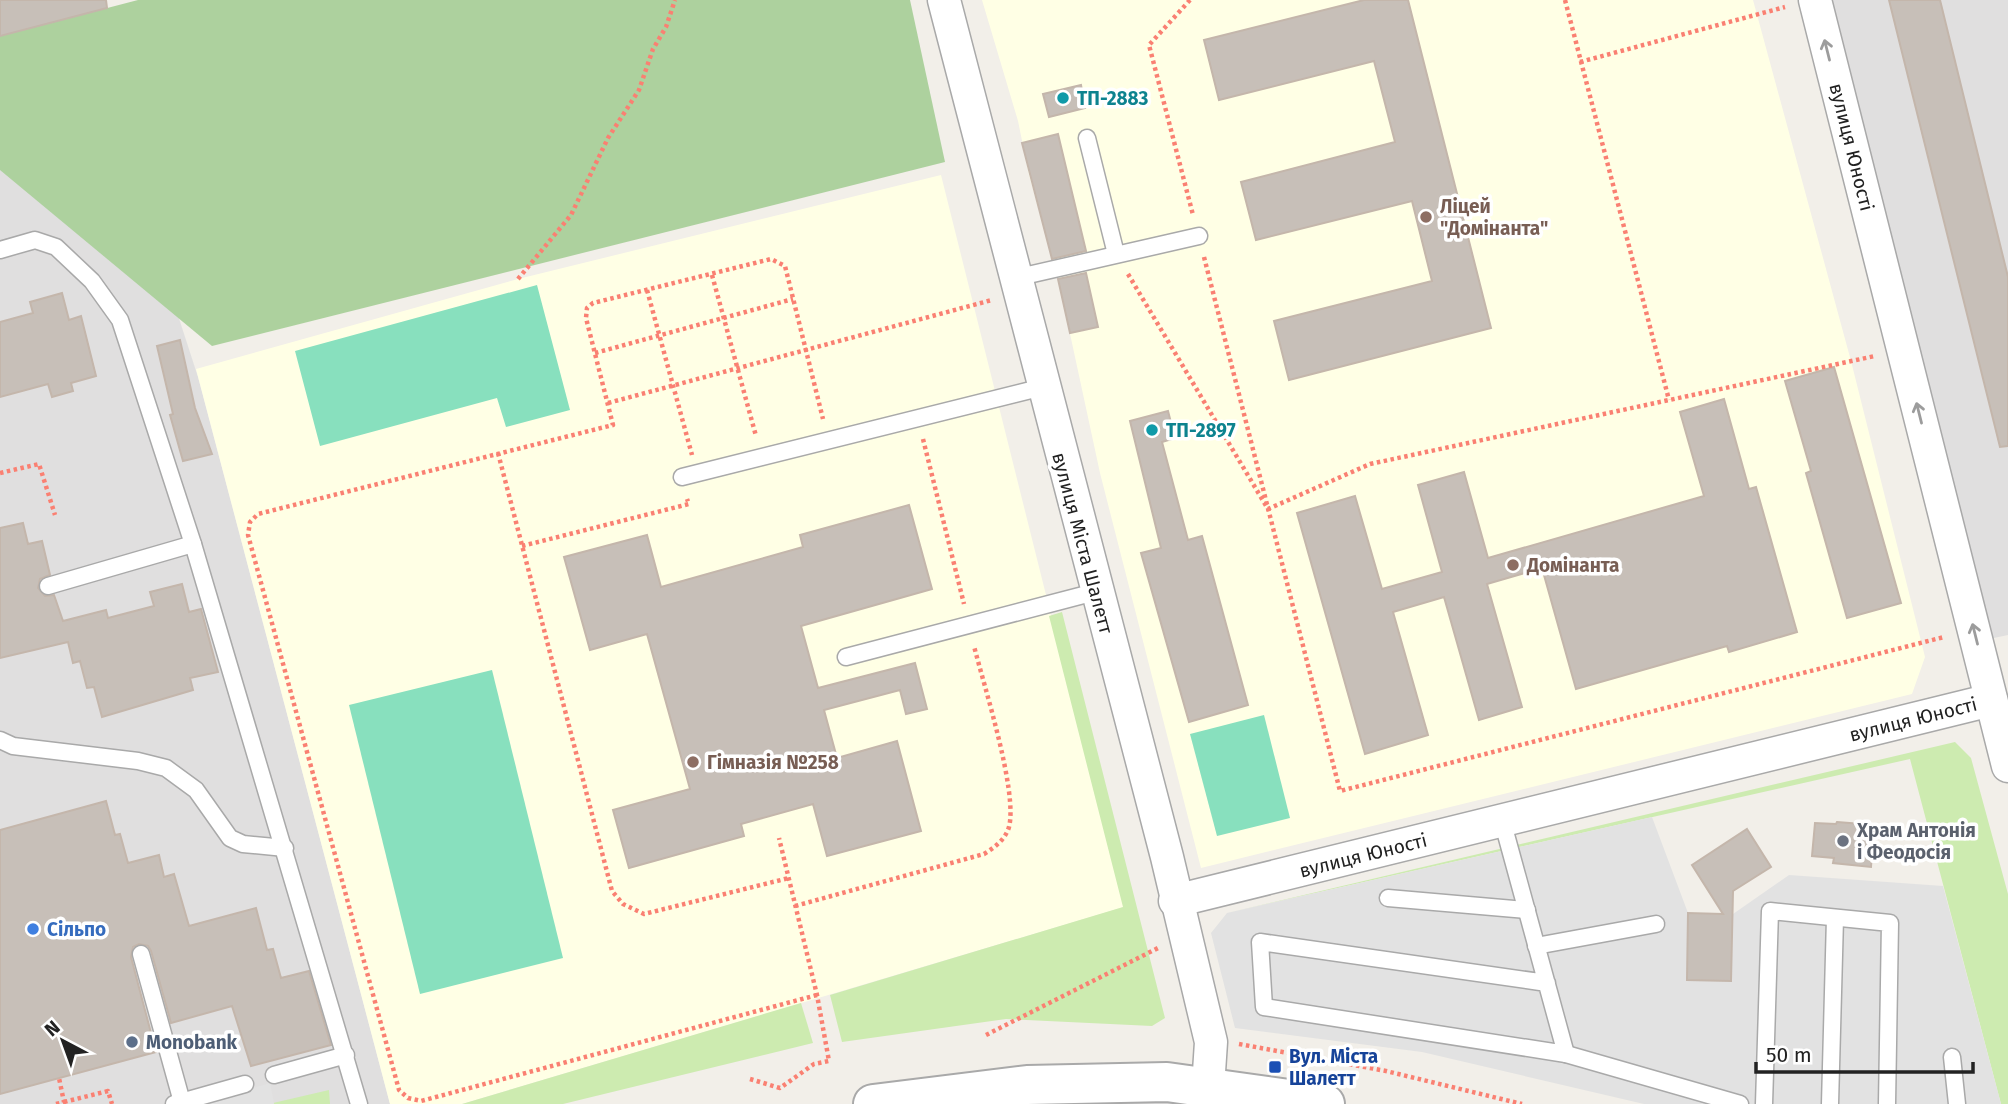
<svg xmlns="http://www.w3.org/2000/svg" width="2008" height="1104" viewBox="0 0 2008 1104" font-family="'Fira Sans',sans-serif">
<rect width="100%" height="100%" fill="#f2efe9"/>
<!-- residential -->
<g fill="#e0dfdf">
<path d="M1829 0H2008V635L1989 639Z"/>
<path d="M0 51 138 192 198 377 390 1104H0Z"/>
<path d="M1189 1101 1209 1104H1023Z"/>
</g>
<!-- education -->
<g fill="#ffffe5">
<path d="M982 0H1753L1851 361 1925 657 1912 694 1201 868 1100 473 1058 278 1029 175 1018 121Z"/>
<path d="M941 175 1124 907 462 1104H390L196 369 518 279Z"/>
</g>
<!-- grass -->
<g fill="#cdebb0">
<path d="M1062 612 1165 1018 1152 1026 1006 1019 842 1042 830 995 1123 907 1049 616Z"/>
<path d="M1955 742 1971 758 2008 894V1104H2001L1910 759 1227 913Z"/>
<path d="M801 1003 813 1043 563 1104H462Z"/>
<path d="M329 1090 330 1104H273V1103Z"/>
</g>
<!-- forest -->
<path fill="#add19e" d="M138 0H910L945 162 212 346 0 170V36Z"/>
<!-- pitch -->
<g fill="#88e0be">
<path d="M537 285 570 410 506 427 497 398 320 446 295 351Z"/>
<path d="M492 670 563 958 420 994 349 705Z"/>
<path d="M1264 715 1290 818 1217 836 1190 734Z"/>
</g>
<!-- parking -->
<g fill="#e2e2e2">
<path d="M1652 817 1688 913 1687 980 1731 981 1733 914 1789 875 1943 886 2001 1104H1644L1422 1052 1235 1028 1211 933 1227 913Z"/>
<path d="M270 1083 274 1104H201Z"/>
</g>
<!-- building -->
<g fill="#c7bfb8" stroke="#c4b6ab" stroke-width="2">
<path d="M0 0H106L107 8 0 36Z"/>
<path d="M1364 0H1408L1491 328 1289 380 1274 321 1432 281 1412 201 1256 240 1241 182 1395 142 1374 61 1219 100 1204 40Z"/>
<path d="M1889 0H1940L2008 277V446L2000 447Z"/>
<path d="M1081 85 1085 108 1049 117 1043 94Z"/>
<path d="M1058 134 1086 251 1052 259 1022 143Z"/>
<path d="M1086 273 1098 327 1070 333 1058 279Z"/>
<path d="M62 293 69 320 81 316 96 376 71 383 73 391 52 397 48 384 0 397V322L33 313 30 302Z"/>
<path d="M180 340 195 408 212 454 183 461 170 415 173 414 157 346Z"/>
<path d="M1834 367 1901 603 1847 618 1806 473 1811 471 1785 381Z"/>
<path d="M1724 399 1749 489 1756 487 1797 632 1729 652 1727 646 1576 689 1542 568 1487 584 1522 707 1479 720 1444 597 1393 612 1428 735 1365 754 1297 513 1355 496 1382 589 1442 572 1418 485 1464 472 1488 558 1704 496 1680 412Z"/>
<path d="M1168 411 1175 438 1162 442 1188 540 1202 536 1248 705 1189 722 1141 553 1161 548 1130 421Z"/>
<path d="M909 505 932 589 801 626 818 688 915 663 927 709 906 714 900 690 824 710 837 758 897 741 921 831 827 856 813 804 741 824 744 836 629 868 613 810 690 789 647 634 590 650 564 557 647 535 661 587 803 547 800 535Z"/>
<path d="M23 523 28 544 42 541 50 575 40 579 38 588 45 596 54 595 63 621 106 610 108 618 154 606 150 592 182 584 189 612 201 609 218 672 190 678 193 690 102 717 94 687 87 688 80 661 73 663 68 642 0 658V528Z"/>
<path d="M106 801 115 835 120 834 128 863 159 855 164 877 174 874 189 926 256 908 267 950 273 949 281 978 309 971 331 1045 251 1066 232 1006 171 1023 151 951 148 946 139 944 133 947 131 957 156 1052 0 1094V830Z"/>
<path d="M1837 822 1874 825 1871 867 1833 863 1834 858 1812 856 1815 823 1836 824Z"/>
<path d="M1747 829 1771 867 1733 891 1731 981 1687 980 1688 913 1723 914 1692 865Z"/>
</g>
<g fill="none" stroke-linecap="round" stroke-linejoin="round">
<!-- service casing -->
<g stroke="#a9a9a9" stroke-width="19">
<g id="service">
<path d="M1087 138 1116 254"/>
<path d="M0 250 35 240 56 247 92 281 120 320 193 544 359 1104"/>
<path d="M1015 278 1199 236"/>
<path d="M682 477 1043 387"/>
<path d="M48 586 193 544"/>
<path d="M846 657 1095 592"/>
<path d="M0 740 13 746 138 761 166 768 196 790 230 838 243 844 285 848"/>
<path d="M1502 820C1523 898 1545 976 1566 1054L1264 1007 1260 942 1547 983"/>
<path d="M1388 898 1527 910"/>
<path d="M1536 946 1656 924"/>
<path d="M141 954 182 1102"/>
<path d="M1566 1054 1740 1104"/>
<path d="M1952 1057 1957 1104"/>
<path d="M274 1075 346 1055"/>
<path d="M174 1104 245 1084"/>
<path d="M1764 1104 1770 911 1890 923 1887 1104"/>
<path d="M1830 1104 1835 918"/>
</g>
</g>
<!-- minor casing -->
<g stroke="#a9a9a9" stroke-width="35">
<g id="minor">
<path d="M944 0 1167 857 1211 1042 1208 1087"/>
<path d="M1815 0 2008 766"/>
<path d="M1175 901 1991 700"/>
</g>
</g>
<!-- tertiary casing -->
<g stroke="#a9a9a9" stroke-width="42">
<path id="tertiary" d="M873 1104 1027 1085 1167 1082 1325 1104"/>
</g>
<!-- path -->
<g stroke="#fa8072" stroke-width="4.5" stroke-dasharray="3.5 3.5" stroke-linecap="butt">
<path d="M1190 0 1149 45 1193 215"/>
<path d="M1565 0 1669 400"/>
<path d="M1580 62 1785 7"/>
<path d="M1204 257 1340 791 1944 637"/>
<path d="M1128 274 1268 509 1370 464 1875 356"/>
<path d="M712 275 756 436"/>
<path d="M518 279 571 215 608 138 639 90 653 49 666 27 675 0"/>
<path d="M647 290 692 455"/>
<path d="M595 353 793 299"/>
<path d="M608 403 992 300"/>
<path d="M923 439 964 604"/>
<path d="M498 453 612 891 623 904 644 914 789 878"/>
<path d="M0 473 39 464 55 515"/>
<path d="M522 546 689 504 687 499"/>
<path d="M795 906 984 854C995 847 1005 840 1009 827 1018 792 984 686 974 646"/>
<path d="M817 995 421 1101 408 1098 399 1090 248 535 250 522 258 514 613 425 586 318 587 308 593 303 771 259 785 266 823 419"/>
<path d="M986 1035 1160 947"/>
<path d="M1239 1044 1386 1071 1522 1104"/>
<path d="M750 1079 780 1088 814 1064 829 1061 817 995 779 838"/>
<path d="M64 1102 108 1091 112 1104"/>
<path d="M56 1104 64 1102 59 1078"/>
</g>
<!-- service -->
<use href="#service" stroke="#fff" stroke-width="16"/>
<!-- minor -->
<use href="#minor" stroke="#fff" stroke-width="32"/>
<!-- tertiary -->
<use href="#tertiary" stroke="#fff" stroke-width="38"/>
</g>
<!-- one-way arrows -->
<defs><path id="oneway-shaft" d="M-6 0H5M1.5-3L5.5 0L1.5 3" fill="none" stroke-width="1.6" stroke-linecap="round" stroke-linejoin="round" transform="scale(1.75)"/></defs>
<g stroke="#9c9c9c">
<use href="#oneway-shaft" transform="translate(1827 50) rotate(-104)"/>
<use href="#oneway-shaft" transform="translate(1919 413) rotate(-104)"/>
<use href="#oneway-shaft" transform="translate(1975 634) rotate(-104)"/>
</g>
<!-- markers -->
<g fill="#0f9aa8" stroke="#fff" stroke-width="2.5">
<circle cx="1063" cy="98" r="7"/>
<circle cx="1152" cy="430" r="7"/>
</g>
<g fill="#8d6e63" stroke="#fff" stroke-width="2.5">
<circle cx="1426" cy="217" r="7"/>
<circle cx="1513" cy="565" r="7"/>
<circle cx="693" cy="762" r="7"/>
</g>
<circle fill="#6b7280" stroke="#fff" stroke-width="2.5" cx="1843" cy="841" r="7"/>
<circle fill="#3f7fe0" stroke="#fff" stroke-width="2.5" cx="33" cy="929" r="7"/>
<circle fill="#5c6f8a" stroke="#fff" stroke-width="2.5" cx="132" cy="1042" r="7"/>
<rect fill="#1a4fb4" stroke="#fff" stroke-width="2.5" x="1268" y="1060" width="14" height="14" rx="3.5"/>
<g text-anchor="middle" stroke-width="7" stroke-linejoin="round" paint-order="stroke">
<!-- culture labels -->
<g font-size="19" font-weight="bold" fill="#0d838f" stroke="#fff" text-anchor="start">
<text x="1077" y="105">ТП-2883</text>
<text x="1166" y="437">ТП-2897</text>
</g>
<!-- street labels -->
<g font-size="19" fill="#222" stroke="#fff">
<text transform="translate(1852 147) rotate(76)" y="7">вулиця Юності</text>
<text transform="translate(1083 543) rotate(75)" y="7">вулиця Міста Шалетт</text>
<text transform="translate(1913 719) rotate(-14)" y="7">вулиця Юності</text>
<text transform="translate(1363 855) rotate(-14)" y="7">вулиця Юності</text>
</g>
<!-- education labels -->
<g font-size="19" font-weight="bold" fill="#785e54" stroke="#fff" text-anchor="start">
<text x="1440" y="213">Ліцей<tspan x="1440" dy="22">"Домінанта"</tspan></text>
<text x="1527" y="572">Домінанта</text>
<text x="707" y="769">Гімназія №258</text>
</g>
<!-- worship labels -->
<g font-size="19" font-weight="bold" fill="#5b616d" stroke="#fff" text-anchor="start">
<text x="1857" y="837">Храм Антонія<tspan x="1857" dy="22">і Феодосія</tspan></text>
</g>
<!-- shop labels -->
<g font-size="19" font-weight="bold" fill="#366cbe" stroke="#fff" text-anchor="start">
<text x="47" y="936">Сільпо</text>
</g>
<!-- service labels -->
<g font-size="19" font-weight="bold" fill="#4e5e75" stroke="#fff" text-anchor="start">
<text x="146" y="1049">Monobank</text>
</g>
<!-- transit labels -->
<g font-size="19" font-weight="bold" fill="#164399" stroke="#fff" text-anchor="start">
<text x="1289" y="1063">Вул. Міста<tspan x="1289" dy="22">Шалетт</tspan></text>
</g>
</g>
<!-- north arrow -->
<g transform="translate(63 1041) rotate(319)" stroke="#ffffff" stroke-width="5" paint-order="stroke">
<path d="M0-5L12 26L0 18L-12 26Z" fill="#222222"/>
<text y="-10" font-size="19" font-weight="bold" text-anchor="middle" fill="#222222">N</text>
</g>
<!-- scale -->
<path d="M1756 1062v10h217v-10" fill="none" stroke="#222222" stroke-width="3.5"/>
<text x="1766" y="1062" font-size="21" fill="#222222" stroke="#ffffff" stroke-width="5" paint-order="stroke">50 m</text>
</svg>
